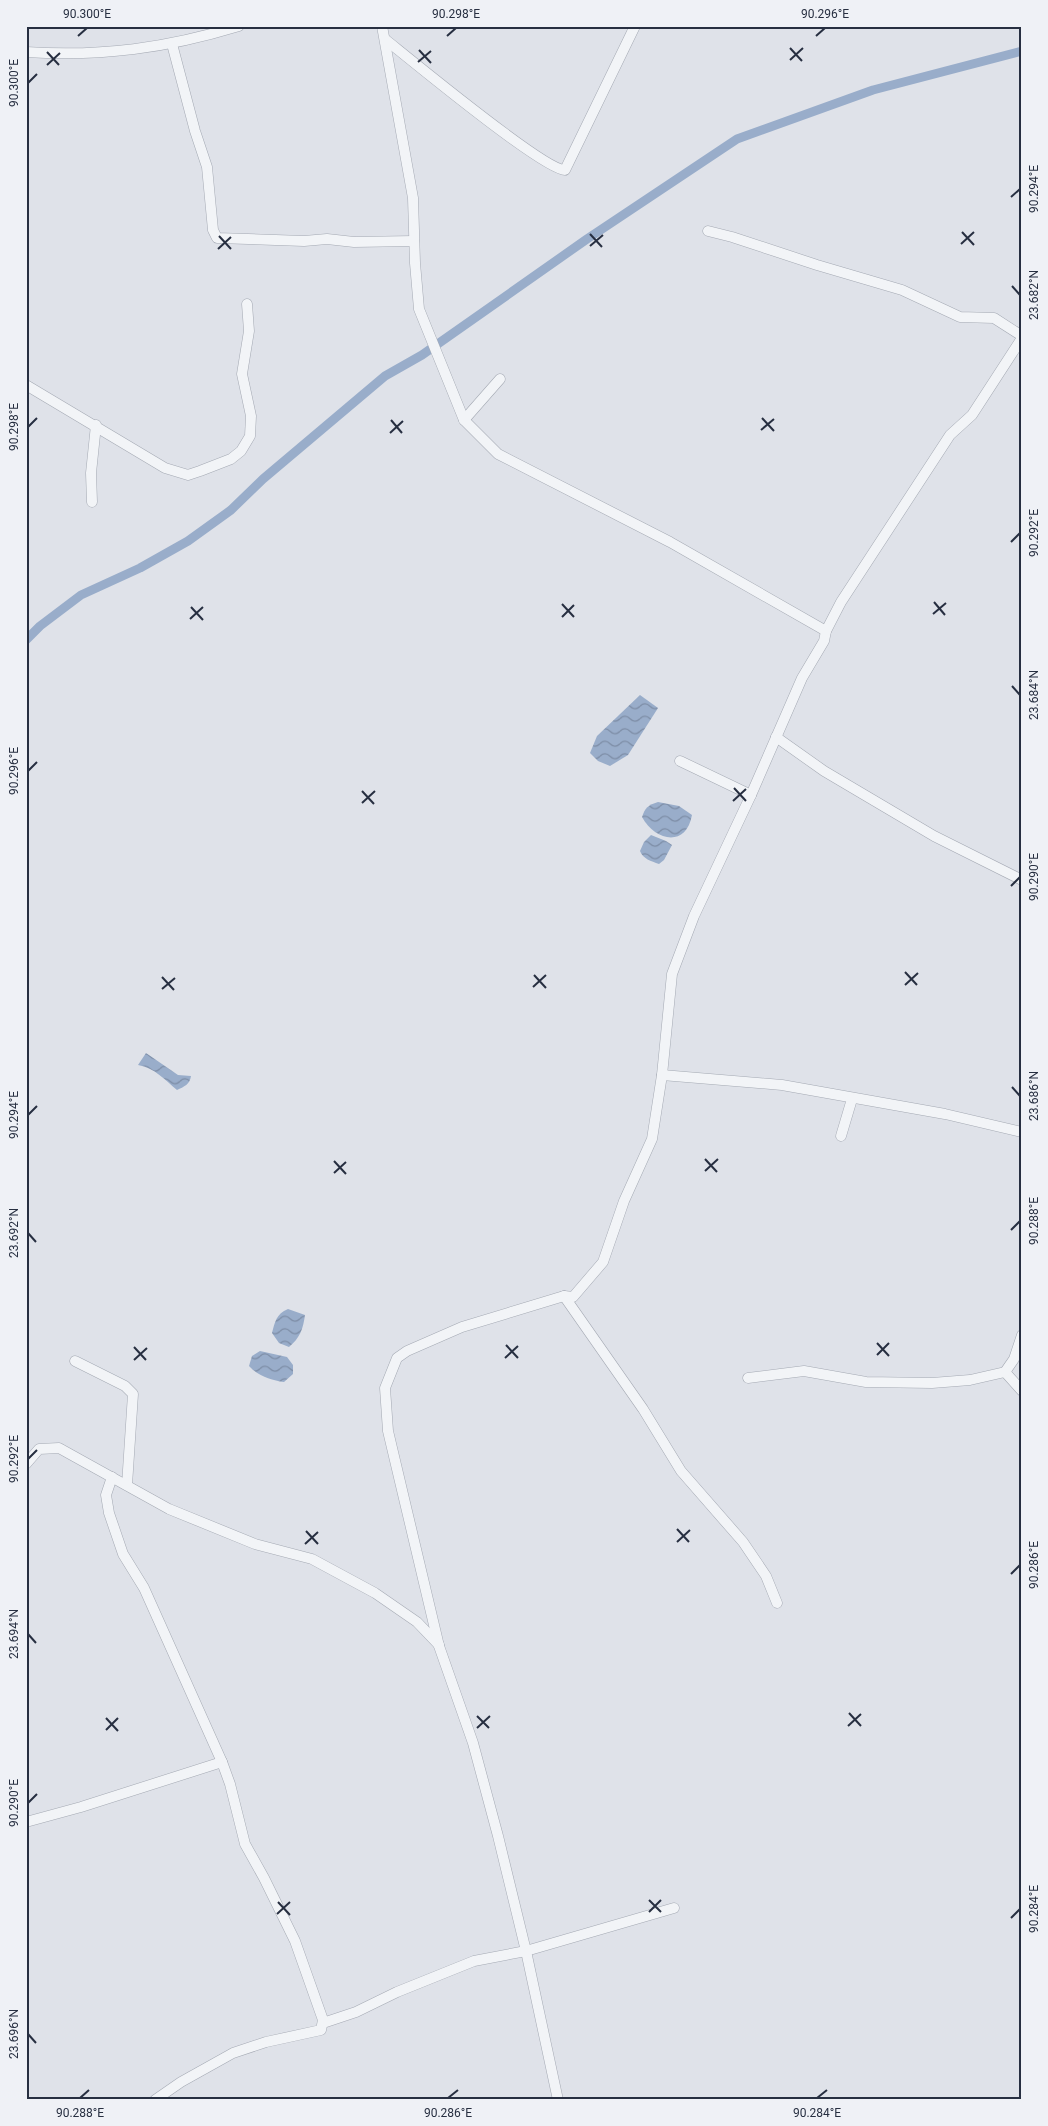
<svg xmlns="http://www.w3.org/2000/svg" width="1048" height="2126" viewBox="0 0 1048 2126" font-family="Roboto,sans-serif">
<defs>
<pattern id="water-waves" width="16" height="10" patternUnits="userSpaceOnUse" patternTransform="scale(1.25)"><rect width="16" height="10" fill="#99adca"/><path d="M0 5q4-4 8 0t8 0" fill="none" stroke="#7d8da6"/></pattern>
</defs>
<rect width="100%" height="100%" fill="#dfe2e9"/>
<!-- water -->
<g fill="url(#water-waves)">
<path d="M640 695 658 708 628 755 610 766 598 761 590 753 597 736Z"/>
<path d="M658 802 679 806 692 815C686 848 655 841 642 817 645 808 648 805 658 802Z"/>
<path d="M651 835 666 841 672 845 664 860 659 864C651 861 643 859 640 851L644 842Z"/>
<path d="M146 1053 178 1075 191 1076C190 1084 184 1087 177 1090 165 1080 155 1068 138 1065Z"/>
<path d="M288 1309 305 1315C303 1329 300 1338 289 1347L279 1343 272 1333C275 1322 276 1314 288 1309Z"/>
<path d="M260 1351 287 1357 293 1365V1374L284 1382C271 1380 258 1376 249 1366L252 1356Z"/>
</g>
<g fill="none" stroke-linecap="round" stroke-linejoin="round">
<!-- canal -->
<path stroke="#99adca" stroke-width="9" d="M26 640 40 626 81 595 140 568 188 541 231 510 263 479 385 376 422 355 587 239 737 139 873 90 1022 51"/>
<!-- street casing -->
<g stroke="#a4a9b3" stroke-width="11">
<g id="street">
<path d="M382 26 413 198 415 263 419 309 464 420 498 454 670 542 826 631"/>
<path d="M386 40C411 60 544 170 565 170L635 26"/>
<path d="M172 44 195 131 207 167 213 230 217 238 304 241 327 239 354 242 414 241"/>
<path d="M26 52C101 57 167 48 239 26"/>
<path d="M708 231 732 237 817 265 902 290 960 317 994 318 1022 336"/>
<path d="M26 385 165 468 188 475 200 471 231 459 241 451 250 436 251 416 242 374 249 331 247 304"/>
<path d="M464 420 500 379"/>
<path d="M92 502 91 473 96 425"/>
<path d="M776 737 824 771 934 836 1022 880"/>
<path d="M680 761 751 795"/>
<path d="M662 1075 782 1085 945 1114 1022 1132"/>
<path d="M841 1136 852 1099"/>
<path d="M564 1296 643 1409 681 1471 743 1542 766 1576 777 1603"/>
<path d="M75 1361 125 1386 133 1394 127 1485"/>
<path d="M1005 1372 1022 1391"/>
<path d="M748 1378 804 1371 866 1382 932 1383 970 1380 1005 1372 1014 1359 1022 1335"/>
<path d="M26 1464 39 1449 59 1448 169 1509 255 1544 312 1559 375 1593 417 1622 439 1645"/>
<path d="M112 1477 106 1495 109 1513 123 1554 144 1588 222 1762 230 1784 245 1844 264 1878 295 1941 323 2020 321 2030 266 2042 233 2053 181 2082 155 2100"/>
<path d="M26 1822 81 1807 222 1762"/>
<path d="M323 2023 356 2012 397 1992 474 1961 526 1951 674 1908"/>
<path d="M558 2100 526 1951 498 1836 473 1743 439 1646 388 1431 385 1388 397 1358 407 1351 462 1327 564 1296 573 1297 603 1262 624 1201 652 1139 662 1075 672 974 694 916 751 795 802 678 824 641 826 631 841 602 950 435 972 415 1022 338"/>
</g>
</g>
<!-- street -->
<use href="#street" stroke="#f2f4f7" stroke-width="10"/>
</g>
<!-- ticks -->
<path fill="none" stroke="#272f41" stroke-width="2" d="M78 36 87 28M447 36 456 28M816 36 825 28M790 48 802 61M419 50 431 63M47 52 59 65M790 60 803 48M418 62 431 51M47 65 60 53M28 83 37 74M1011 197 1020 189M962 232 974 245M590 234 602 247M219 236 231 249M961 244 974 232M590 246 603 235M218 249 231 237M1012 286 1020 295M762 418 774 431M391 420 402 433M28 427 37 418M761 430 774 419M390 433 403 421M1011 542 1020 533M934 602 945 615M562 604 574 617M191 607 203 620M933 614 946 603M562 617 574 605M190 619 203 607M1012 686 1020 695M28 771 37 762M734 788 746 801M362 791 374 804M733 801 746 789M362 803 375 791M1011 886 1020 877M905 972 917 985M534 975 546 988M162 977 174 990M905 985 918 973M533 987 546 975M162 989 175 978M1012 1087 1020 1096M28 1115 37 1106M705 1159 717 1172M334 1161 346 1174M705 1171 718 1159M334 1173 346 1162M1011 1230 1020 1221M28 1233 36 1242M877 1343 889 1356M506 1345 518 1358M134 1347 146 1360M877 1355 889 1343M505 1358 518 1346M134 1360 147 1348M28 1459 37 1450M677 1529 689 1542M306 1531 318 1544M677 1542 690 1530M305 1544 318 1532M1011 1574 1020 1565M28 1634 36 1643M849 1713 861 1726M477 1716 489 1728M106 1718 118 1731M848 1726 861 1714M477 1728 490 1716M106 1730 118 1718M28 1803 37 1794M649 1900 661 1912M278 1902 290 1915M649 1912 661 1900M277 1914 290 1902M1011 1918 1020 1909M28 2034 36 2043M80 2098 89 2090M448 2098 458 2090M817 2098 827 2090"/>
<!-- border -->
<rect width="1048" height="2126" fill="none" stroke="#eff1f6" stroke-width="55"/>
<rect x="28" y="28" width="992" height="2070" fill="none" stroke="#272f41" stroke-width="2"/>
<g font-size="12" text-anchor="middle" fill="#272f41">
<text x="87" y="18">90.300°E</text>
<text x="456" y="18">90.298°E</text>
<text x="825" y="18">90.296°E</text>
<text transform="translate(14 83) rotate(-90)" y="4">90.300°E</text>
<text transform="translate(1034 189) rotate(-90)" y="4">90.294°E</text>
<text transform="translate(1034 295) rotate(-90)" y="4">23.682°N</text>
<text transform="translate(14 427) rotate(-90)" y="4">90.298°E</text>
<text transform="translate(1034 533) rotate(-90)" y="4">90.292°E</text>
<text transform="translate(1034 695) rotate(-90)" y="4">23.684°N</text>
<text transform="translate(14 771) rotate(-90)" y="4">90.296°E</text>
<text transform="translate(1034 877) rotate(-90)" y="4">90.290°E</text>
<text transform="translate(1034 1096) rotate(-90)" y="4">23.686°N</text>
<text transform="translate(14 1115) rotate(-90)" y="4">90.294°E</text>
<text transform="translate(1034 1221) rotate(-90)" y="4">90.288°E</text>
<text transform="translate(14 1233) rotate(-90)" y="4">23.692°N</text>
<text transform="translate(14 1459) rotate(-90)" y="4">90.292°E</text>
<text transform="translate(1034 1565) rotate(-90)" y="4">90.286°E</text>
<text transform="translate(14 1634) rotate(-90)" y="4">23.694°N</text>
<text transform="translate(14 1803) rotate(-90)" y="4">90.290°E</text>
<text transform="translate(1034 1909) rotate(-90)" y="4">90.284°E</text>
<text transform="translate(14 2034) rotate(-90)" y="4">23.696°N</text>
<text x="80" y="2117">90.288°E</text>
<text x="448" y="2117">90.286°E</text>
<text x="817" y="2117">90.284°E</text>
</g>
</svg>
